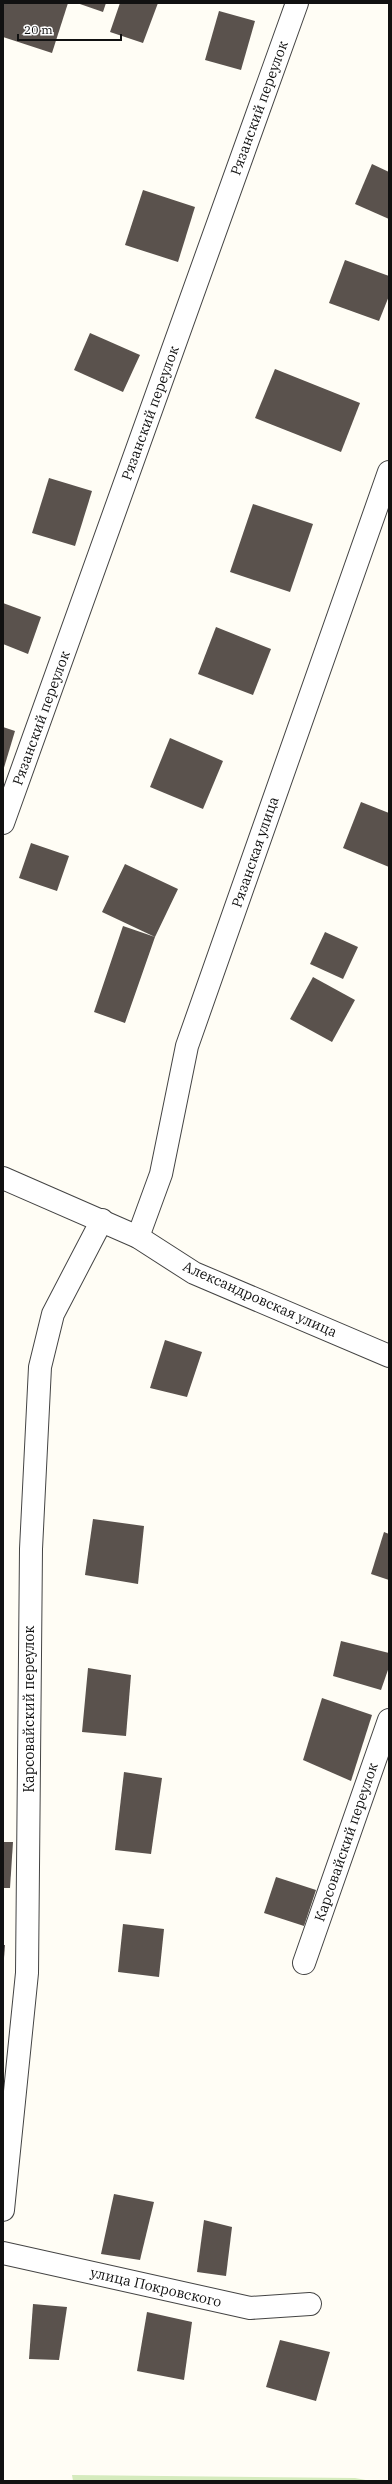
<svg xmlns="http://www.w3.org/2000/svg" width="392" height="2484" viewBox="0 0 392 2484" font-family="'IBM Plex Serif',serif">
<rect width="100%" height="100%" fill="#fffdf5"/>
<!-- green -->
<path fill="#d5ebbd" d="M72 2475 355 2478 371 2481H73Z"/>
<!-- building -->
<g fill="#5a524d">
<path d="M3 3H68L52 53 3 37Z"/>
<path d="M77 3H106L103 12Z"/>
<path d="M120 3H158L143 43 110 32Z"/>
<path d="M219 11 255 21 241 70 205 60Z"/>
<path d="M372 164 389 172V219L355 204Z"/>
<path d="M143 190 195 207 178 262 125 245Z"/>
<path d="M345 260 389 276V296L379 321 329 303Z"/>
<path d="M90 333 140 355 123 392 74 370Z"/>
<path d="M275 369 360 403 341 452 255 418Z"/>
<path d="M49 478 92 491 75 546 32 533Z"/>
<path d="M253 504 313 524 290 592 230 572Z"/>
<path d="M3 603 41 617 28 654 3 644Z"/>
<path d="M216 627 271 649 253 695 198 674Z"/>
<path d="M3 727 15 731 3 771Z"/>
<path d="M170 738 223 761 203 809 150 787Z"/>
<path d="M361 802 389 813V867L343 848Z"/>
<path d="M31 843 69 856 57 891 19 878Z"/>
<path d="M125 864 178 889 155 937 125 1023 94 1012 123 926 155 937 102 912Z"/>
<path d="M325 932 358 947 343 979 310 964Z"/>
<path d="M313 977 355 1000 332 1042 290 1019Z"/>
<path d="M165 1340 202 1352 187 1397 150 1388Z"/>
<path d="M93 1519 144 1526 138 1584 85 1575Z"/>
<path d="M384 1532 389 1534V1580L371 1574Z"/>
<path d="M341 1641 389 1653V1667L381 1690 333 1676Z"/>
<path d="M88 1668 131 1675 126 1736 82 1732Z"/>
<path d="M322 1698 372 1715 351 1781 303 1760Z"/>
<path d="M124 1772 162 1778 151 1854 115 1850Z"/>
<path d="M3 1842H13L10 1888H3Z"/>
<path d="M276 1877 316 1890 304 1926 264 1913Z"/>
<path d="M123 1924 164 1929 159 1977 118 1972Z"/>
<path d="M3 1945H5L4 1958H3Z"/>
<path d="M114 2194 154 2202 140 2260 101 2254Z"/>
<path d="M204 2220 232 2227 226 2276 197 2272Z"/>
<path d="M33 2304 67 2307 59 2360 29 2359Z"/>
<path d="M147 2312 192 2322 184 2380 137 2371Z"/>
<path d="M280 2340 330 2352 316 2401 266 2387Z"/>
</g>
<g fill="none" stroke-linecap="round" stroke-linejoin="round">
<!-- minor casing -->
<g stroke="#444" stroke-width="24">
<g id="minor">
<path d="M3 823 297 3"/>
<path d="M3 1178 138 1237 194 1273 389 1356"/>
<path d="M138 1237 161 1174 187 1046 389 472"/>
<path d="M304 1963 389 1720"/>
<path d="M3 2210 27 1973 31 1549 40 1367 53 1314 102 1220"/>
<path d="M3 2253 250 2308 310 2304"/>
</g>
</g>
<!-- minor -->
<use href="#minor" stroke="#fff" stroke-width="22"/>
</g>
<g text-anchor="middle" stroke-width="4" stroke-linejoin="round" paint-order="stroke">
<!-- street labels -->
<g font-size="14" fill="#111" stroke="#fff">
<text transform="translate(259 108) rotate(-70)" y="5">Рязанский переулок</text>
<text transform="translate(150 413) rotate(-70)" y="5">Рязанский переулок</text>
<text transform="translate(41 718) rotate(-70)" y="5">Рязанский переулок</text>
<text transform="translate(255 852) rotate(-71)" y="5">Рязанская улица</text>
<text transform="translate(260 1299) rotate(24)" y="5">Александровская улица</text>
<text transform="translate(29 1709) rotate(-90)" y="5">Карсовайский переулок</text>
<text transform="translate(346 1842) rotate(-71)" y="5">Карсовайский переулок</text>
<text transform="translate(156 2287) rotate(13)" y="5">улица Покровского</text>
</g>
</g>
<!-- border -->
<rect width="392" height="2484" fill="none" stroke="#111111" stroke-width="8"/>
<!-- scale -->
<path d="M18 34v6h103v-6" fill="none" stroke="#111111" stroke-width="2"/>
<text x="24" y="34" font-size="12" fill="#111111" stroke="#ffffff" stroke-width="3" paint-order="stroke">20 m</text>
</svg>
